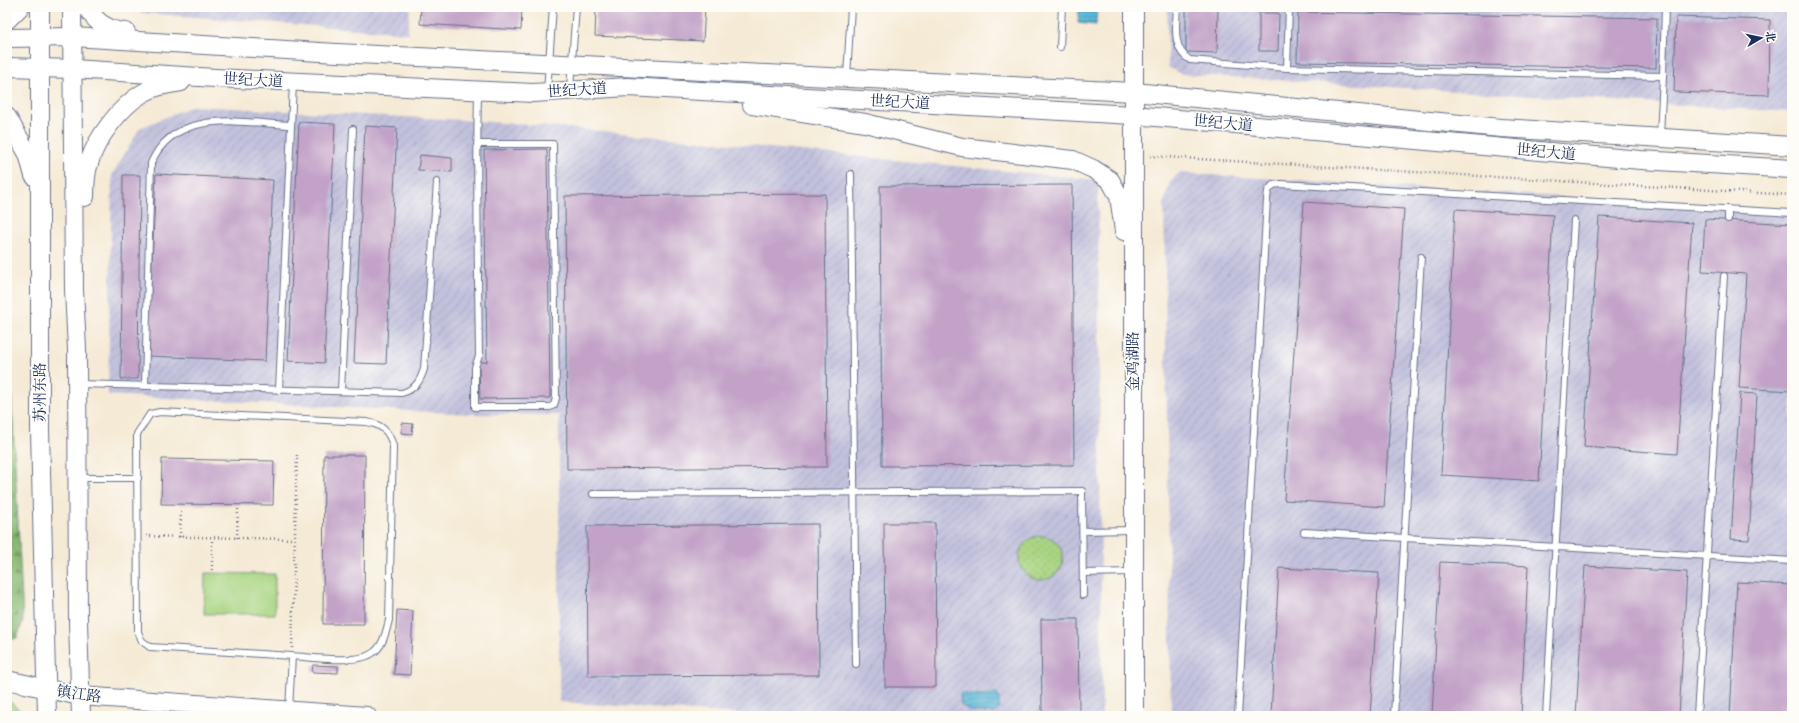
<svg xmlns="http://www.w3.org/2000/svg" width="1799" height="723" viewBox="0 0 1799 723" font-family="'Sorts Mill Goudy','Noto Serif SC',serif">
<defs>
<pattern id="industrial-furrows" width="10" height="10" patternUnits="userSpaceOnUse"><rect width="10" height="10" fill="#c2c1dc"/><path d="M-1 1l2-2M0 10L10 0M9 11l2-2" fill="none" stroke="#a6a6bf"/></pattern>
<pattern id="grass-dots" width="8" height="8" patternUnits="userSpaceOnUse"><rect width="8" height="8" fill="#a8d481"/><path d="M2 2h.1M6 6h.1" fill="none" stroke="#90b672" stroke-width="1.8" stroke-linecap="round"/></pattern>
<pattern id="forest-firs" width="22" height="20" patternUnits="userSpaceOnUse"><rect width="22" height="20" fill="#86b66f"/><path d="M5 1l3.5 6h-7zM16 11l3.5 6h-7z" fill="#6d945e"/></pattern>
<pattern id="water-rules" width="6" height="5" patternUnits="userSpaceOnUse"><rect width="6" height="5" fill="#5ab8d8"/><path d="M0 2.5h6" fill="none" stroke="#4a96b2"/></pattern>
</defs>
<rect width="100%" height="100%" fill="#fdfcf7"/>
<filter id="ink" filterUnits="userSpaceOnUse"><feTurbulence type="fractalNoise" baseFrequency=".025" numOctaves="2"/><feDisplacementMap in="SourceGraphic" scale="8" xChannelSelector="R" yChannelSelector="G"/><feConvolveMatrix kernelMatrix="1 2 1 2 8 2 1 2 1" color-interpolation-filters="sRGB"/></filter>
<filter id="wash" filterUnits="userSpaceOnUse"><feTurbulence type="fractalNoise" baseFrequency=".012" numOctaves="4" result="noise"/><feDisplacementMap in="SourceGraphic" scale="16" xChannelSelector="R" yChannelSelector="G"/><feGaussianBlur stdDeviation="0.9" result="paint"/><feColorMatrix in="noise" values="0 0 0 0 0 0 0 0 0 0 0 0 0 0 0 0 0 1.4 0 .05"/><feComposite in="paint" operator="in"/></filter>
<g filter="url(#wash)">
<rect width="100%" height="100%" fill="#f5ead5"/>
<!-- industrial -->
<g fill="url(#industrial-furrows)">
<path d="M128 7H410L408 33 142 13Z"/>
<path d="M1167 7H1792V112L1181 74 1168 67Z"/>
<path d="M192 106 464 120 559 127 1098 180 1102 716H770L559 702V415L469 414 108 395 112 175 140 128Z"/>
<path d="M1179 173 1792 211V716H1171L1164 202 1170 182Z"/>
</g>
<!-- grass -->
<g fill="url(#grass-dots)" stroke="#628270">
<circle cx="1041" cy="558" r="22"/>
<path d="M7 699 24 714H7Z"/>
</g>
<!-- forest -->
<path fill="url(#forest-firs)" stroke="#507266" d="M7 274 10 365 23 621 17 638 7 641Z"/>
<!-- garden -->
<path fill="#a8d481" stroke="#628270" d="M205 573 275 574V614H204Z"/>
<!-- water -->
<g fill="url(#water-rules)" stroke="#3a749b">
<path d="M1079 7H1097L1096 25 1078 23Z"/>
<path d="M961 693 978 696 996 693 999 698V709L994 713 970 711 961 705 960 695Z"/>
</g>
<g id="blocks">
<!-- building -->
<g fill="#c2a3c7">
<path d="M421 7H522L521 30 420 24Z"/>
<path d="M596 7H705L703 41 595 36Z"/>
<path d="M1186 7H1218L1217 53 1186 52Z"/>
<path d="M1298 12 1657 18 1656 68 1297 62Z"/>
<path d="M1259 13H1279L1278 51H1259Z"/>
<path d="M1676 17 1770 20 1769 95 1674 92Z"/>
<path d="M299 122 335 124 324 363 288 361Z"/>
<path d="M365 126 397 128 386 364 354 363Z"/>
<path d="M547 149 550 398 480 399 479 362H487L484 150Z"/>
<path d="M420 155 452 158V172L418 170Z"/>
<path d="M156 174 273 180 265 361 148 356Z"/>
<path d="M123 175H140L138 379H121Z"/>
<path d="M1072 185 1074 465 882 466 880 186Z"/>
<path d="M825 194 827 467 567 469 565 196Z"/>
<path d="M1304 202 1404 209 1384 507 1284 500Z"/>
<path d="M1455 209 1553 215 1539 481 1441 475Z"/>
<path d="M1599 217 1692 223 1677 454 1584 447Z"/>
<path d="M1705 219 1792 224V391L1739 388 1746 274 1702 271Z"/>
<path d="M1740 393 1757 394 1749 540 1731 539Z"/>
<path d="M402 423 413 424 412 434 401 433Z"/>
<path d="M324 455H365L364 624H323Z"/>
<path d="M162 459 274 461 273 505 161 504Z"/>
<path d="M884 523H935L936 687H885Z"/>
<path d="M818 524 819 675 588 676 587 526Z"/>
<path d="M1440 562 1528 566 1521 716H1432Z"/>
<path d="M1585 566 1687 572 1679 716H1576Z"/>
<path d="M1279 568 1379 573 1370 716H1271Z"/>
<path d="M1737 582 1792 585V716H1730Z"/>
<path d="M397 610 413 611 410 675 394 674Z"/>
<path d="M1041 619H1078L1079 712H1042Z"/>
<path d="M313 665 338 666V673L312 672Z"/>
</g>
</g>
</g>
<g filter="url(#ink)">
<use href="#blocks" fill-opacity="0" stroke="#677088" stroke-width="1"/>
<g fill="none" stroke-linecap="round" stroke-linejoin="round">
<!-- lane casing -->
<g stroke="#677088" stroke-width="8">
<g id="lane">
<path d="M1177 7C1176 25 1172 50 1190 60L1287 68"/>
<path d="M1289 7 1287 68 1663 76 1665 7"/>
<path d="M1060 47 1062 7"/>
<path d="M847 77 851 7"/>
<path d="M570 89 576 7"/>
<path d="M547 91 553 7"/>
<path d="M1660 136 1663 76"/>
<path d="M477 144H553L556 398 554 405 550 407H475V367L479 356C478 268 476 180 478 92"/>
<path d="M851 174 856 664"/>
<path d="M1728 219V209"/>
<path d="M79 384 402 393C415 389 420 382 424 369L437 182"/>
<path d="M145 386 151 163C175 107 243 123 291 125"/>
<path d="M279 390 293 83"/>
<path d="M341 391 353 129"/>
<path d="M79 478H138"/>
<path d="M593 494 1082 491 1083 595"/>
<path d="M1083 531 1132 530"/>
<path d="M1304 532 1792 561"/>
<path d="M1083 573 1132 572"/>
<path d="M289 709 292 656C311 657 356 664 371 654 383 648 386 632 389 620L393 446C389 431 381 424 366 422L160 412 150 414 137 434 138 632 142 641 150 647 292 656"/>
<path d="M1238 716 1267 199 1268 191 1273 185 1281 184 1792 213"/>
<path d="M1394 716 1421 257"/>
<path d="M1546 716 1574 220"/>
<path d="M1697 716 1724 276"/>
</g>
</g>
<!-- secondary casing -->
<g stroke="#677088" stroke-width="20">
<g id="secondary">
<path d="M40 7V430L47 716"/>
<path d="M72 7 74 290 77 349 78 622 81 716"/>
<path d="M87 7C95 22 108 31 126 32"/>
<path d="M1134 7V716"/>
<path d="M7 20 20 7"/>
<path d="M7 38 73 37 337 53 1134 92 1501 128 1792 146"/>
<path d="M7 67 73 69 215 78 533 93 628 87 1133 115 1641 160 1792 169"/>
<path d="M752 105 865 123 962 147 1073 160 1093 169 1110 180 1119 196 1124 231"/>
<path d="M7 117 28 154 34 176"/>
<path d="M85 197C85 185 85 174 89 163 96 138 121 106 143 93 155 86 168 84 181 82"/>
<path d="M7 680 80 696 367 716"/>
</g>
</g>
<!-- path -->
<g stroke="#677088" stroke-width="2.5" stroke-dasharray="1 3" stroke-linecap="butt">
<path d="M1150 156 1792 195"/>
<path d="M7 239H15"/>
<path d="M146 536 295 539"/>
<path d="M180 537 181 509"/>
<path d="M237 538 238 509"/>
<path d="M212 570V538"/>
<path d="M292 648 297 453"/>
</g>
<!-- lane -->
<use href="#lane" stroke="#fff" stroke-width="6"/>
<!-- secondary -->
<use href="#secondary" stroke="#fff" stroke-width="18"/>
</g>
</g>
<g text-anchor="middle" stroke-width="3.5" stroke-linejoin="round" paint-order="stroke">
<!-- street labels -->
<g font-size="15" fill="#1b2f5e" stroke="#fdfcf7">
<text transform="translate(253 80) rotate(3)" y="5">世纪大道</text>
<text transform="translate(577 90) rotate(-4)" y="5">世纪大道</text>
<text transform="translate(900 102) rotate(3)" y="5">世纪大道</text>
<text transform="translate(1223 123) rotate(5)" y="5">世纪大道</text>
<text transform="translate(1546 152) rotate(5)" y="5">世纪大道</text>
<text transform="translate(1133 361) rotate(-90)" y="5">金鸡湖路</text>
<text transform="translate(40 392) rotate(-90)" y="5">苏州东路</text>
<text transform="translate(79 694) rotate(8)" y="5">镇江路</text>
</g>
</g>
<!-- margin -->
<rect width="1799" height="723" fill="none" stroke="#fdfcf7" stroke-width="24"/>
<!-- north arrow -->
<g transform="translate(1761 38) rotate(81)" stroke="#fdfcf7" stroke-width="3" paint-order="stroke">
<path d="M0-3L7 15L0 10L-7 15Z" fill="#1b2f5e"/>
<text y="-6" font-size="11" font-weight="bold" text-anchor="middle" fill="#1b2f5e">北</text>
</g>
</svg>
